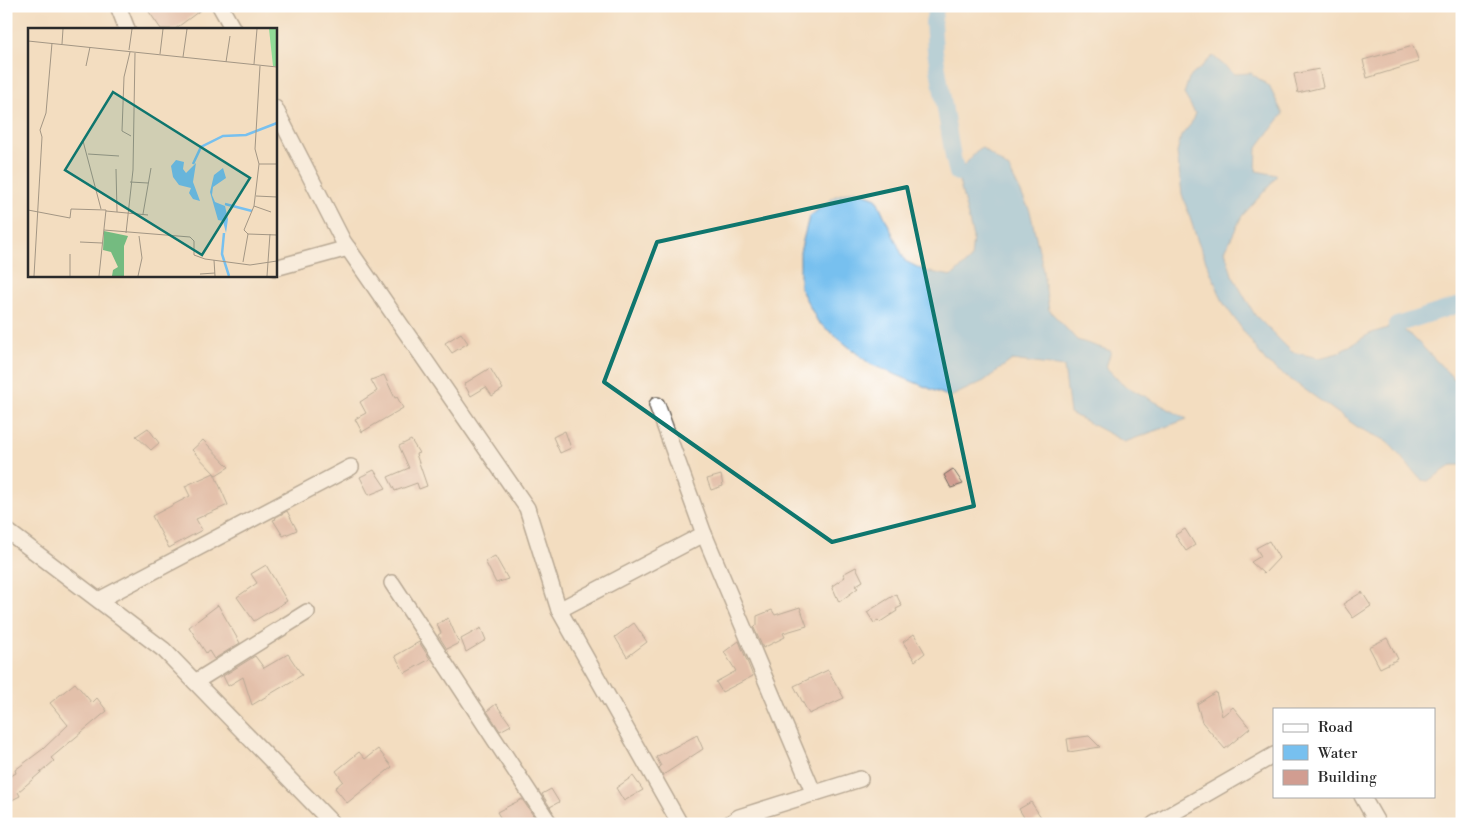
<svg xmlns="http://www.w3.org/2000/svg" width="1468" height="830" viewBox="0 0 1468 830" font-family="'Libre Bodoni',serif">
<rect width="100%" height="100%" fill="#fff"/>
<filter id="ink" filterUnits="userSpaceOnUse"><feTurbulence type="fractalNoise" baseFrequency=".02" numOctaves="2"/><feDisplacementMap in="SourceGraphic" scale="10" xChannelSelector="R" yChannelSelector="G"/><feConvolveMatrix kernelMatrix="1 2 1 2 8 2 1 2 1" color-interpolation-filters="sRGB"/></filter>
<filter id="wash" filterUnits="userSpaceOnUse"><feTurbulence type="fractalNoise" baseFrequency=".0096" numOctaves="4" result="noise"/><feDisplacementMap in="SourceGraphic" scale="20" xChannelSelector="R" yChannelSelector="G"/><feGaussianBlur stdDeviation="1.12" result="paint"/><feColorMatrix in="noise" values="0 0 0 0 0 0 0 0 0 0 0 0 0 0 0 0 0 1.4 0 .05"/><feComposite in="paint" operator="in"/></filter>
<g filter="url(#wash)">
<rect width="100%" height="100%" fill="#f3ddc0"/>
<!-- water -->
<g fill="#77c0ef" stroke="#51768d">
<path d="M1213 56 1234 74 1251 73 1269 86 1283 114 1257 148 1256 171 1277 175 1271 184 1242 216 1225 251 1232 275 1255 315 1292 352 1319 358 1338 353 1369 334 1396 325 1412 336 1462 387V465H1452L1428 481 1421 480 1387 441 1359 428 1266 362 1224 304 1198 242 1182 194 1177 153 1181 136 1191 124 1195 113 1184 94 1189 78Z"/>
<path d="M981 147 1009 169 1030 211 1041 259 1049 310 1077 340 1111 351 1106 367 1122 384 1187 419 1125 442 1070 413 1064 367 1012 360 984 381 950 397 870 364 818 322 800 288V252L809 217 835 196 855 190 876 198 905 261 925 271 952 276 971 259 973 237 957 173Z"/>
</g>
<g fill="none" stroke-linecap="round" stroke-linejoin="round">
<!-- canal -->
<g stroke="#77c0ef" stroke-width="16">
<path d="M937 6 933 22 935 51 953 157 957 173"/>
<path d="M1396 325 1462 304"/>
</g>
</g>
<g id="blocks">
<!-- building -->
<g fill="#d19d91">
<path d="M145 6H206L175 29H161Z"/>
<path d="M1413 46 1419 62 1367 78 1363 60Z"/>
<path d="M1319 69 1323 87 1298 93 1294 74Z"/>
<path d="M461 333 468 343 452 353 445 343Z"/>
<path d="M490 368 503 389 492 396 486 387 471 396 464 384Z"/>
<path d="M384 375 395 398 397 397 403 408 362 432 355 419 366 413 360 402 377 391 371 380Z"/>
<path d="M148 428 159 443 151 450 136 436Z"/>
<path d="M565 431 571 448 560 453 553 437Z"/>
<path d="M203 440 229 467 216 475 192 450Z"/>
<path d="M411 440 419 453 416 454 427 486 419 489 417 483 395 491 388 477 409 468 399 446Z"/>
<path d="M953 469 963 484 951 488 944 475Z"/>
<path d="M374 470 386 488 369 495 360 477Z"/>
<path d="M214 473 228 505 196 519 202 530 169 548 152 516 190 496 185 486Z"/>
<path d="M721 475 723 486 711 490 707 479Z"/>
<path d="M287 511 297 530 283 536 273 520 276 519 275 518Z"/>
<path d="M1185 529 1195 545 1186 551 1175 535Z"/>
<path d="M1269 541 1279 558 1264 574 1251 562 1261 556 1256 548Z"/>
<path d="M495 556 508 579 496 583 485 561Z"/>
<path d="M266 565 287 601 254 621 237 597 257 583 251 574Z"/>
<path d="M856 567 863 581 855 586 858 588 839 602 832 586 845 577 843 574Z"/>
<path d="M1362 592 1371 606 1353 618 1343 604Z"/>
<path d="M896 594 902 606 896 609 897 611 880 622 878 620 874 623 867 612Z"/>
<path d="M218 605 240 643 214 659 209 651 206 653 189 627Z"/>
<path d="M800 607 807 626 783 633 785 637 763 648 754 628 757 625V616L772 610 775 615Z"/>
<path d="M448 618 459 643 447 649 438 635 441 633 437 624Z"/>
<path d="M634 623 647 642 627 657 615 637Z"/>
<path d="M481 628 486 640 466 652 461 639Z"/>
<path d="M914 634 925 653 915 661 903 642Z"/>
<path d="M1387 638 1398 659 1380 668 1369 647Z"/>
<path d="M739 641 753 676 722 692 716 682 736 671 724 652Z"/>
<path d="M419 642 430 659 405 673 395 656Z"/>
<path d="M288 654 302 675 252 705 243 677 228 686 223 676 255 656 264 668Z"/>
<path d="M828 670 844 698 809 714 794 686Z"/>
<path d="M75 683 92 703 97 698 107 711 51 758 54 761 18 792 20 796 6 803V772L9 777 16 773 15 770 43 749 68 725 50 703Z"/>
<path d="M1216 692 1222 716 1233 707 1250 728 1225 749 1202 722 1197 704Z"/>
<path d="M496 704 511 725 500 731 487 711Z"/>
<path d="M697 735 703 749 663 775 659 768 661 766 656 757Z"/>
<path d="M1089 736 1100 747 1069 752 1067 739Z"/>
<path d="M378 749 392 767 347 803 335 788 343 781 336 771 359 752 365 759Z"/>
<path d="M633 776 643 790 624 801 616 788Z"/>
<path d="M551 789 559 802 550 807 553 812 542 794Z"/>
<path d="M522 799 537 821 531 824H504L497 812Z"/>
<path d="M1031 802 1041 817 1028 824 1019 809Z"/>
</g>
</g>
</g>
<g filter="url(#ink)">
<use href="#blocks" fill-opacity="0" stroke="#71695f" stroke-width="1"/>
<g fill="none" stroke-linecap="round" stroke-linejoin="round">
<!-- minor casing -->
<g stroke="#71695f" stroke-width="18">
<g id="minor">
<path d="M118 6 127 29"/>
<path d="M220 6 233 29"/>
<path d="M275 108 343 241 527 508 559 610 680 824"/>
<path d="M275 268 348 248"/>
<path d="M657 405 704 534 814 794"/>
<path d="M6 530 164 650 333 824"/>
<path d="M392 583 550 824"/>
<path d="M99 600 351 467"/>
<path d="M559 610 704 534"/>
<path d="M195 682 307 612"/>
<path d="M1362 796 1378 824"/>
<path d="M729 824 739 817 860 779"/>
<path d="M1154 824 1274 755"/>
</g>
</g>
<!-- minor -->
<use href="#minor" stroke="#fff" stroke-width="15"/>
</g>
</g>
<!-- marked area -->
<path d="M0 0H1468V830H0ZM907 187 974 506 832 542 604 382 657 242Z" fill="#f3ddc0" fill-opacity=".55" fill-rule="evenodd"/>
<path fill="none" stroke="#0f766e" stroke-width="4" stroke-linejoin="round" d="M907 187 974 506 832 542 604 382 657 242Z"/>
<!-- overview -->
<g transform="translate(28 28)">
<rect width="249" height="249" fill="#f3ddc0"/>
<path d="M241 1H249V38H245Z" fill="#91db97"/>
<path d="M76 203 100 208 96 218V248H84L85 242 90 239 83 224 75 222Z" fill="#74bb80"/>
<path d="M148 132 156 134 155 141 158 145 168 135 165 154 172 173 165 171 161 165 163 160 151 157 145 149 143 138ZM195 140 198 150 185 159 184 167 187 174 197 178 200 191 198 205 195 193 190 192 182 164 186 147Z" fill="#77c0ef"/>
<path fill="none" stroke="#77c0ef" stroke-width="2.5" d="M165 136 173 119 195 108 218 107 249 95M197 176 224 183M196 205 194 226 201 248"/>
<path fill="none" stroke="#a39684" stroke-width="1" d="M0 13 249 39M34 16 35 1M101 22 104 1M102 24 96 49 94 103 103 108M132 26 135 1M155 29 159 1M198 34 202 8M226 36 229 1M58 38 62 19M55 113 73 181M60 126 91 128M231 136H249M88 141 89 184M102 154 120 155M228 168 249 169M226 178 243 184M0 182 42 190 43 181 78 182 71 248M78 183 120 187M115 186 123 140M76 202 162 209 166 213V227L177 231 222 237 249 233M98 205 105 142 107 25M220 206 249 207M52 214 74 215M186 232 187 248M215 234 220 206 216 202 226 178 231 136 227 121 232 38M172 246 187 245M6 248 14 109 12 102 18 85 24 15M42 248V226M110 248 114 230 111 208M239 248 242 206"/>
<path fill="#0f766e" fill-opacity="0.15" stroke="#0f766e" stroke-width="2.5" d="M85 64 222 150 174 227 37 142Z"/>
<rect width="249" height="249" fill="none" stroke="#2b2b2b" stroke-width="2.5"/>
</g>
<!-- margin -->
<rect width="1468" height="830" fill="none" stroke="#fff" stroke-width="25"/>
<!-- legend -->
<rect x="1273" y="708" width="162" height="90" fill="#ffffff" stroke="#aaaaaa"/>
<rect x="1283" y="724" width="25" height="8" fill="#ffffff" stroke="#aaaaaa"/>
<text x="1318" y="732" font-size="15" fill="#2b2b2b">Road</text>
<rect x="1283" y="745" width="25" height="15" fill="#77c0ef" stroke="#aaaaaa"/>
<text x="1318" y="758" font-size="15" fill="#2b2b2b">Water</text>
<rect x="1283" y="770" width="25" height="15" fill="#d19d91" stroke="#aaaaaa"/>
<text x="1318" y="782" font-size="15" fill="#2b2b2b">Building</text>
</svg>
